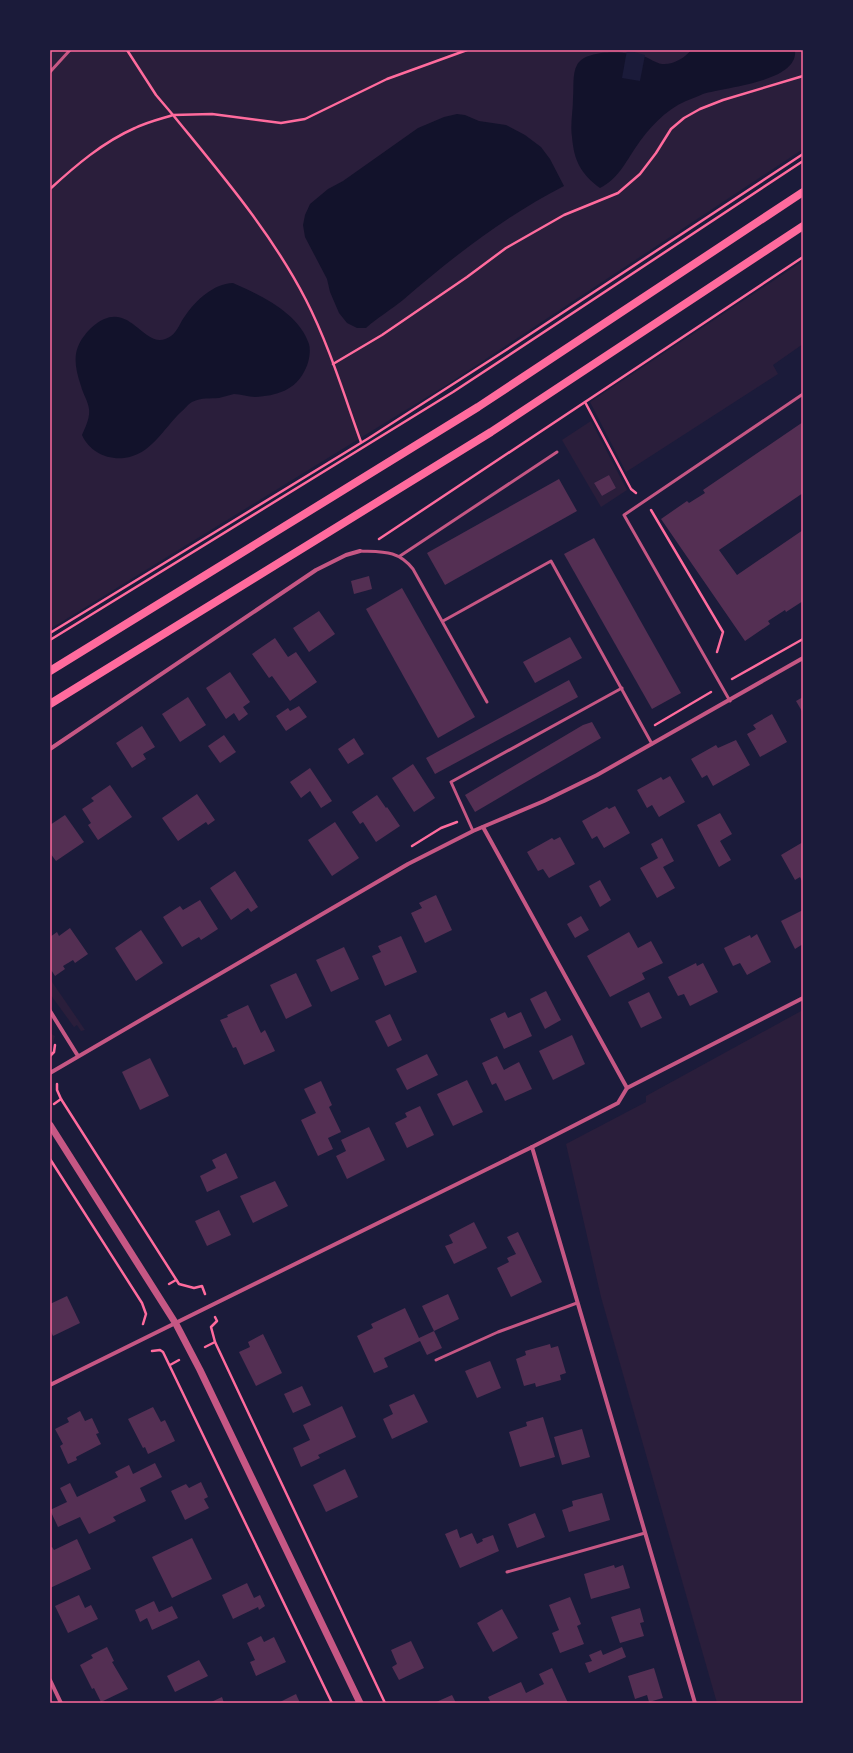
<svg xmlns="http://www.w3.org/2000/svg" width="853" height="1753" viewBox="0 0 853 1753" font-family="'Titillium Web',sans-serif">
<rect width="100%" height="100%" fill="#1b1b3a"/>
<!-- green -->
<g fill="#2a1e3b" fill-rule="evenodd">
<path d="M50 50H803V149L448 384 50 629Z"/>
<path d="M803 261V344L773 365 778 374 626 472 590 402Z"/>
<path d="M591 421 627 490 601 507 562 440ZM609 475 616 488 602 496 594 483Z"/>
<path d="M50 979 85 1030 81 1031 77 1025 74 1027 50 994Z"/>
<path d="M803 1010V1703H717L601 1297 566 1144 646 1102V1096Z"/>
<path d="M50 1033 55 1036 50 1053Z"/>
</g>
<!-- water -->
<g fill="#12122b">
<path d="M691 50H795C799 82 725 87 703 94 698 96 692 99 686 101 665 110 648 129 636 147 625 163 618 179 600 188 581 174 574 161 572 137 570 125 573 111 573 98 574 88 572 74 577 65 586 48 628 52 643 56 650 58 655 63 662 64 673 65 685 58 691 50Z"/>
<path d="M457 114 465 115 479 121 506 125 525 135 541 147 550 159 564 186C504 217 454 256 403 300 391 310 378 317 366 328H357L347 323 339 313 330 292 327 279 305 237 303 225 305 215 310 204 328 189 343 181 418 128 444 117Z"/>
<path d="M233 283C260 295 299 313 309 344 311 351 309 363 305 370 296 390 276 396 255 397 248 397 241 394 234 394 229 395 224 397 219 398 210 399 202 397 192 402 188 404 185 409 181 412 163 429 151 455 124 458 106 460 89 451 82 435 86 426 90 418 89 409 88 401 83 394 81 386 73 362 72 347 91 328 131 292 143 356 171 336 178 331 180 322 185 316 196 300 213 284 233 283Z"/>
</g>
<!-- pier -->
<path fill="#1b1b3a" d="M627 50 645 55 640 81 622 78Z"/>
<!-- building -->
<g fill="#542f53">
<path d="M803 422V493L719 550 737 575 803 530V601L786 612 785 610 768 621 770 624 745 641 661 519 687 501 689 503 705 493 703 490Z"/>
<path d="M609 475 616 488 602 496 594 483Z"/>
<path d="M559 479 577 511 445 585 427 553Z"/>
<path d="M594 538 681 693 652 709 564 554Z"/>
<path d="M369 576 372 589 354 594 351 581Z"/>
<path d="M402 588 475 717 438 738 366 609Z"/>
<path d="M319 611 335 634 309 652 293 628Z"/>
<path d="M570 637 582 658 535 683 523 662Z"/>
<path d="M275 638 288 657 296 652 317 682 290 701 272 676 269 678 252 654Z"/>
<path d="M230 672 250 702 243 707 248 714 239 721 234 713 226 719 206 688Z"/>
<path d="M569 680 578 697 435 774 426 758Z"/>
<path d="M188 697 206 725 180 742 162 714Z"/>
<path d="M803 697V713L796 701Z"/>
<path d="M299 706 307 717 286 731 276 716 288 708 290 711Z"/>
<path d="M772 714 787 742 760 757 747 734 756 729 753 725Z"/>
<path d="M592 722 601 738 475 812 465 795 583 725Z"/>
<path d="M142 726 155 747 143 754 146 759 132 768 116 743Z"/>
<path d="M224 735 236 752 220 763 208 746Z"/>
<path d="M354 738 364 754 348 764 338 749Z"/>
<path d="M736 740 750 765 713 786 707 775 702 778 691 759 716 745 718 748Z"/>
<path d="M413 764 435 798 414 812 392 778Z"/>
<path d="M310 768 332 801 321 808 310 791 301 798 290 782Z"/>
<path d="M670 776 685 802 659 817 652 805 647 808 637 790 661 777 663 780Z"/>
<path d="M110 785 132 817 98 840 88 825 91 823 82 809 94 801 91 798Z"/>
<path d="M197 794 215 820 208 825 206 822 178 841 162 818Z"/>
<path d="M377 795 386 808 387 807 400 826 376 842 363 822 360 824 352 812Z"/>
<path d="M615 806 630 833 604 848 597 836 592 839 582 821 607 807 609 809Z"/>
<path d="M720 813 732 834 720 841 731 860 719 867 697 825Z"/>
<path d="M65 815 84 842 56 861 50 853V825Z"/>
<path d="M335 822 359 858 332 876 308 840Z"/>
<path d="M560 837 575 864 549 878 543 869 538 871 527 852 552 838 554 840Z"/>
<path d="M662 838 674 861 663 867 675 888 657 898 640 868 658 858 651 844Z"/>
<path d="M803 842V883L800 877 795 880 781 855Z"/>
<path d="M235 871 258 907 251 912 248 908 231 920 210 888Z"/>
<path d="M600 880 611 900 600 907 589 886Z"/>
<path d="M436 895 452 930 425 943 411 913 422 908 419 903Z"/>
<path d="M200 900 218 929 201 940 199 937 182 947 163 917 180 906 183 910Z"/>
<path d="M803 910V944L795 949 781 921Z"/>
<path d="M581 916 589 930 575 938 567 924Z"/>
<path d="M70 928 88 954 75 963 73 960 63 966 65 969 55 976 50 968V937L57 932 59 936Z"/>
<path d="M141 930 163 963 136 981 115 948Z"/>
<path d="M629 932 638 948 651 941 663 963 642 973 645 979 610 997 587 956Z"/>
<path d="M757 934 771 962 747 975 740 963 733 966 724 948 750 935 751 938Z"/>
<path d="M401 936 417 972 385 986 372 956 381 952 378 946Z"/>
<path d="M344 947 359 979 331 992 316 960Z"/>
<path d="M696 963 697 966 703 963 718 992 690 1006 684 994 678 996 668 977Z"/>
<path d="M296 973 312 1006 286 1019 270 985Z"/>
<path d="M546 991 561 1020 545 1029 530 999Z"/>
<path d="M649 992 662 1018 641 1028 628 1002Z"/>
<path d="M248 1005 261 1033 265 1030 275 1051 244 1065 236 1047 233 1048 220 1020 228 1017 227 1015Z"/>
<path d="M505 1012 508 1018 521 1012 532 1036 504 1049 490 1019Z"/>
<path d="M390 1014 402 1040 388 1047 375 1021Z"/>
<path d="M572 1035 585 1064 553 1080 539 1051Z"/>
<path d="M427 1054 438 1075 407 1090 396 1069Z"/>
<path d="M497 1056 504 1070 519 1062 532 1089 505 1101 496 1083 492 1085 482 1063Z"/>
<path d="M150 1058 169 1096 140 1110 122 1072Z"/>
<path d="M467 1080 483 1112 453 1126 437 1094Z"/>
<path d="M321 1081 332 1105 329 1107 341 1132 328 1138 333 1149 318 1156 301 1120 316 1113 304 1089Z"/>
<path d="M420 1106 434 1135 407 1148 395 1123 407 1117 405 1113Z"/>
<path d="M369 1127 385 1160 347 1179 336 1156 346 1151 341 1140Z"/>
<path d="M226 1153 238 1178 207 1192 200 1176 216 1168 212 1160Z"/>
<path d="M275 1181 288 1206 253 1223 240 1196Z"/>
<path d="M219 1210 231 1235 207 1246 195 1221Z"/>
<path d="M474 1222 487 1248 454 1264 445 1246 453 1243 449 1235Z"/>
<path d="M518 1232 542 1282 511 1297 497 1268 509 1262 507 1258 516 1254 507 1237Z"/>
<path d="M448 1294 459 1319 434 1331 422 1306Z"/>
<path d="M67 1296 80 1323 53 1336 50 1329V1304Z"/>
<path d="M405 1308 419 1338 434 1331 442 1348 427 1355 420 1341 384 1358 388 1367 374 1373 357 1336 373 1328 371 1324Z"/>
<path d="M263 1334 282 1373 256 1386 239 1352 250 1347 248 1342Z"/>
<path d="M550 1344 551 1348 558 1346 566 1373 560 1375 561 1380 536 1387 535 1383 524 1386 516 1359 526 1355 525 1351Z"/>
<path d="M490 1361 501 1388 477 1398 465 1371Z"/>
<path d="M302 1386 311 1405 293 1413 284 1394Z"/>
<path d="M414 1394 428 1422 392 1439 383 1419 393 1414 389 1405Z"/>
<path d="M342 1406 356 1437 318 1455 320 1458 301 1467 293 1448 310 1440 303 1425Z"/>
<path d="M153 1407 161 1422 165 1420 175 1441 148 1454 145 1447 143 1448 128 1419Z"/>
<path d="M80 1411 85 1421 92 1418 99 1433 96 1434 101 1444 76 1457 77 1460 68 1464 60 1446 63 1444 55 1429 69 1422 67 1418Z"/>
<path d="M543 1417 555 1457 520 1467 509 1432 527 1426 526 1422Z"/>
<path d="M582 1429 590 1457 562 1465 554 1437Z"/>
<path d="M155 1463 162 1477 140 1488 146 1501 113 1517 116 1521 89 1534 80 1517 58 1527 50 1510 67 1502 60 1488 70 1483 77 1497 118 1477 115 1472 129 1465 133 1474Z"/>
<path d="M345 1469 358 1497 326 1512 313 1485Z"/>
<path d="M201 1482 208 1497 204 1499 209 1508 185 1520 171 1491 186 1484 189 1488Z"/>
<path d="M602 1493 610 1520 569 1532 562 1510 573 1506 572 1501Z"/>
<path d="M535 1513 545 1537 517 1548 508 1524Z"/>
<path d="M457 1529 460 1538 472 1533 477 1544 483 1541 482 1539 493 1535 499 1551 460 1568 445 1534Z"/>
<path d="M192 1538 212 1579 172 1598 152 1557Z"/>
<path d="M77 1539 91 1569 50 1588V1548L52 1547 54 1550Z"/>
<path d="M614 1565 615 1568 623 1565 630 1588 591 1599 584 1574Z"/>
<path d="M247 1583 254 1598 260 1595 265 1606 259 1610 258 1607 233 1619 222 1595Z"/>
<path d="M79 1595 85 1608 91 1605 98 1619 68 1633 55 1606Z"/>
<path d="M570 1597 581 1624 577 1626 584 1644 560 1653 552 1633 559 1630 549 1605Z"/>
<path d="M154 1601 159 1612 172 1606 178 1618 152 1630 147 1618 140 1622 135 1610Z"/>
<path d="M640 1608 644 1622 640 1623 644 1636 620 1643 611 1617Z"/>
<path d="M502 1609 518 1638 493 1652 477 1623Z"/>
<path d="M261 1636 264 1642 274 1637 286 1662 256 1676 250 1662 255 1660 247 1643Z"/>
<path d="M411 1641 424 1668 399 1680 392 1667 397 1664 391 1650Z"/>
<path d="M107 1647 114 1661 112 1662 128 1689 101 1702 94 1688 92 1689 80 1665 93 1658 91 1655Z"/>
<path d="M622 1647 626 1657 589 1673 585 1663 592 1661 589 1655 601 1650 603 1655Z"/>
<path d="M199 1660 208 1676 175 1692 167 1676Z"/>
<path d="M552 1668 568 1703H491L488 1697 521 1682 526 1693 544 1684 539 1674Z"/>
<path d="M654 1668 663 1698 649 1702 647 1695 635 1699 628 1676Z"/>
<path d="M296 1694 300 1703H278Z"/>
<path d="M452 1695 456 1703H434Z"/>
<path d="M222 1697 224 1703H209Z"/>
</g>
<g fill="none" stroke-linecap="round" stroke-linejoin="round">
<!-- path -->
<g stroke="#ff6b9d" stroke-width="2.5">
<path d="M127 50 156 95 173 115 212 114 281 123 305 119 387 79 467 50"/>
<path d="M50 189C75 166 103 142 135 128 147 122 160 119 173 115 221 174 271 232 306 300 329 345 344 395 361 442"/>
<path d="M333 364 382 335 467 277 506 248 564 215 618 193 640 174 656 153 671 129 684 118 700 109 723 100 803 76"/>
<path d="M585 402 631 489 636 493"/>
<path d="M651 510 723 632 717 652"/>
<path d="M379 539 803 257"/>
<path d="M50 633 369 438 503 352 803 154"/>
<path d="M50 640 453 392 803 161"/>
<path d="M732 679 803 639"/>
<path d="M655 725 711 692"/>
<path d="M412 846 441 828 457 822"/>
<path d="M50 1056 54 1052 55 1045"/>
<path d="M61 1099 179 1284 194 1288 202 1286 205 1294"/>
<path d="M54 1104 61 1099 57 1090V1084"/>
<path d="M50 1159 142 1303 146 1314 143 1324"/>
<path d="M169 1284 176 1280"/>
<path d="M215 1317 217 1321 211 1327 215 1342 385 1703"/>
<path d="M205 1347 215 1342"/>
<path d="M152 1351 160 1350 163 1352 332 1703"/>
<path d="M170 1365 179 1360"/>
</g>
<!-- service -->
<g stroke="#c65784" stroke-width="3">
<path d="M50 72 70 50"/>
<path d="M360 551C383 552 398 550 413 569L487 702"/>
<path d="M400 556 557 452"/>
<path d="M443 621 551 561 652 744"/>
<path d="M730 701 624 515 803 394"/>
<path d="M473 831 451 782 622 688"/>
<path d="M436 1360 498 1332 577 1303"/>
<path d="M507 1572 645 1533"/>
</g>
<!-- minor -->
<g stroke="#c65784" stroke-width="4">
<path d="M50 749 316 570 346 555 360 551"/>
<path d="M483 827 627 1088"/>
<path d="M50 1011 78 1056"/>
<path d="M50 1073 408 864 473 831 544 801 597 775 803 658"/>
<path d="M532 1147 695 1703"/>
<path d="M50 1385 532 1147 618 1103 627 1088 803 998"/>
<path d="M50 1680 61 1703"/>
</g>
<!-- tertiary -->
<path stroke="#c65784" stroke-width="7" d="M50 1125 176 1324 200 1370 360 1703"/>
<!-- secondary -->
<g stroke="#ff6b9d" stroke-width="8">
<path d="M50 671 478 407 803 192"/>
<path d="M50 704 491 432 803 226"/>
</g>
</g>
<!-- border -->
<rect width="853" height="1753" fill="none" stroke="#1b1b3a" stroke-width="102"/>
<rect x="51" y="51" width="751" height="1651" fill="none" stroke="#ff6b9d" stroke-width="1.5"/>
</svg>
